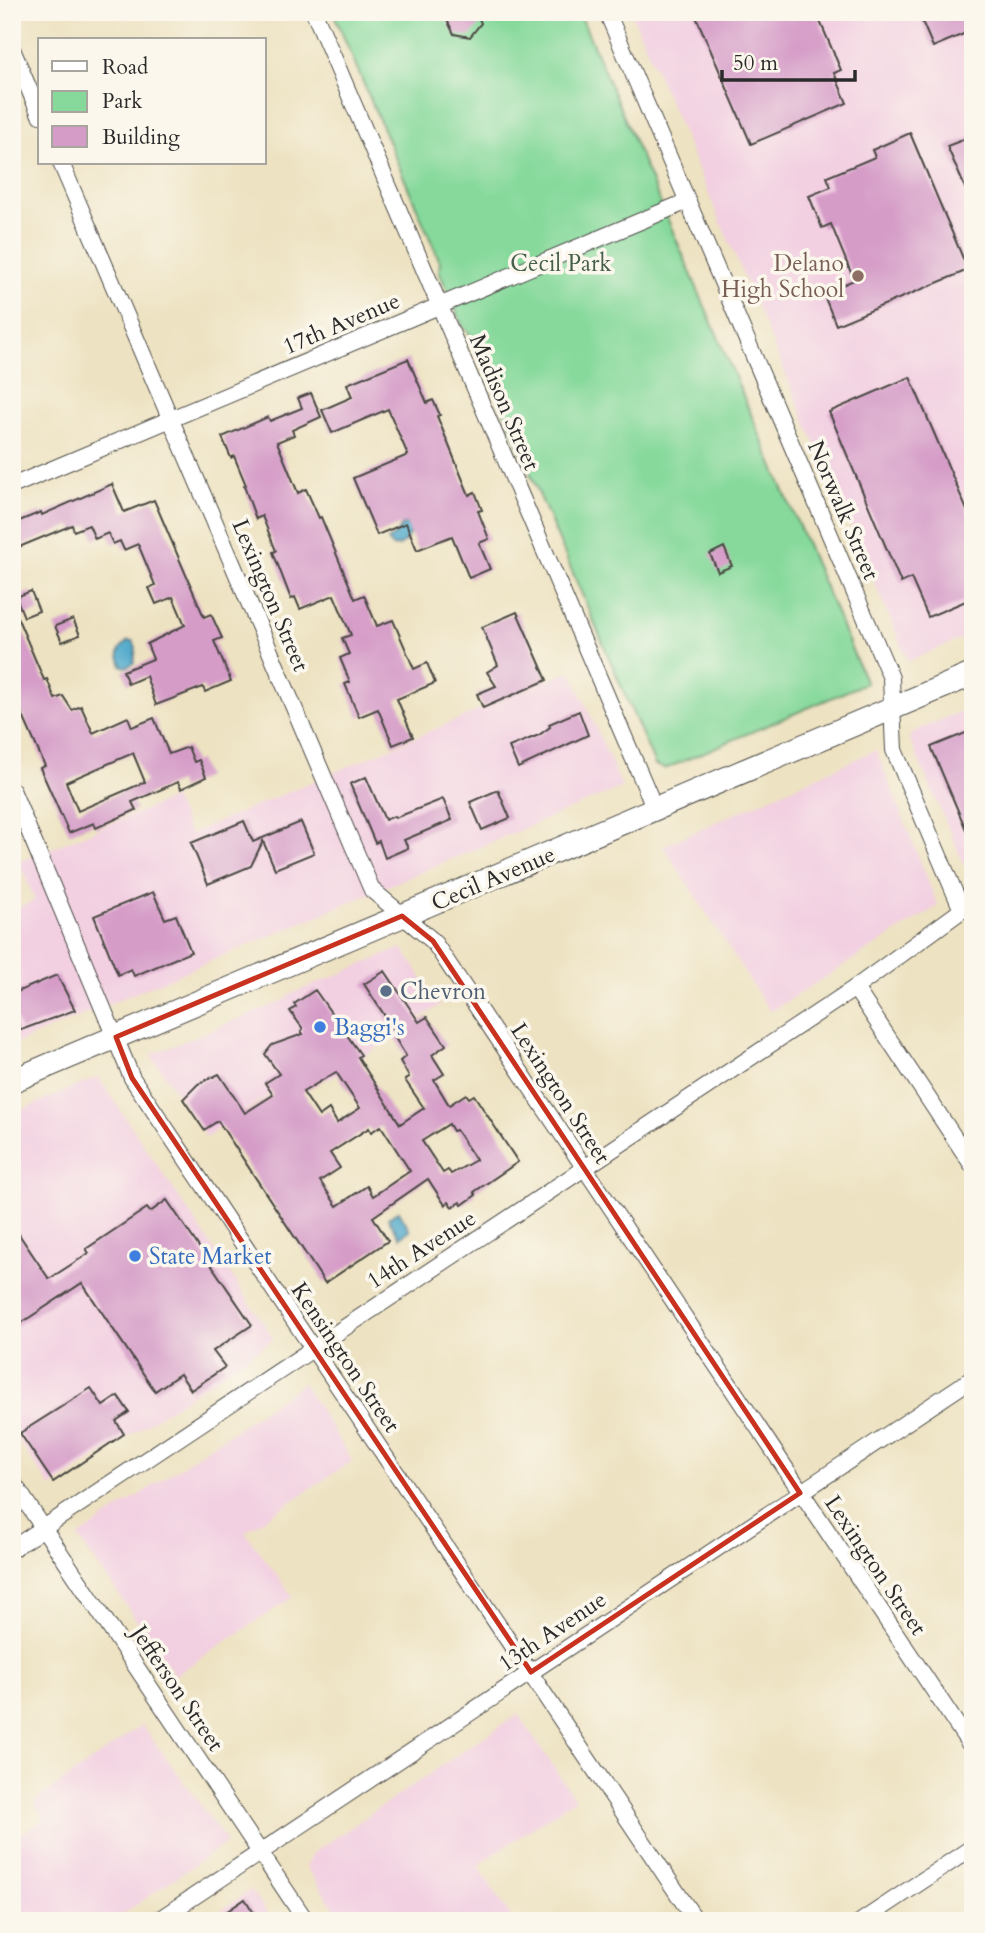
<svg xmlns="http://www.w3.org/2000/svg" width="985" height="1933" viewBox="0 0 985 1933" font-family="Cardo,serif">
<rect width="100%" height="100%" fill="#fbf7ec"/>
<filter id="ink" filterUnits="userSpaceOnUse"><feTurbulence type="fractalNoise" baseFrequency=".0143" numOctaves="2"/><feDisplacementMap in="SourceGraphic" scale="14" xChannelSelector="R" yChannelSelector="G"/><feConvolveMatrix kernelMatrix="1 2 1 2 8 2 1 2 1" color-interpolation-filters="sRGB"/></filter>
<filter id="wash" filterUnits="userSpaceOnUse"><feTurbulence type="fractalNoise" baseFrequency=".00686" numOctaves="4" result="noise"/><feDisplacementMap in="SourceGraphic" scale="28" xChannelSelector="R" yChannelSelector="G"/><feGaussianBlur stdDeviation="1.57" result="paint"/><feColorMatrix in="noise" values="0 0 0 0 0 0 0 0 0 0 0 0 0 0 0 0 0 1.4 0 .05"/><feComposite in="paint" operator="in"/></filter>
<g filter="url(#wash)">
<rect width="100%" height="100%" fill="#ede2c1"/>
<!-- built -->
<g fill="#f2cfe1">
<path d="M631 12H973V634L908 661Z"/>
<path d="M571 671 622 787 12 1045V910L35 900 19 862 173 798 190 834Z"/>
<path d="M973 706V879L971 880 909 738 913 732Z"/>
<path d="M876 750 938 906 770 1012 663 846Z"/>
<path d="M402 948 440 1005 328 1080 316 1063 206 1137 151 1055 285 1000 289 995Z"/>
<path d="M98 1077 274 1339 51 1488 12 1431V1114Z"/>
<path d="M303 1383 352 1461 245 1532 293 1597 175 1675 78 1537Z"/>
<path d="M518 1714 575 1799 478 1865 513 1921H343L306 1867 313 1853Z"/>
<path d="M142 1725 227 1842 113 1921H12V1840L44 1818 34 1802Z"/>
<path d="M251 1890 273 1921H205Z"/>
</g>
<!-- green -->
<path fill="#86d99b" stroke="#588263" stroke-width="2" d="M333 12H579L866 683 665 769 655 765 471 335 463 327 439 271 440 262Z"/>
<!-- water -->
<g fill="#4ca7ca" stroke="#3c697a" stroke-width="2">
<path d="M404 523 412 529C407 538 403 549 391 546L388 540 397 533Z"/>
<path d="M128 641H133L136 647 134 663 127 667 122 666C117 652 117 651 128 641Z"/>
<path d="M399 1211 410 1230 400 1237 388 1218Z"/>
</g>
<g id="blocks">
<!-- building -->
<g fill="#d59cc8" fill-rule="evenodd">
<path d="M451 12H476L481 23 470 37 454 34 446 18Z"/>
<path d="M694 12H816L841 70 834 73 847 103 751 144Z"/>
<path d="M918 12H973V30L933 47Z"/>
<path d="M910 133 968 270 836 325 823 293 854 280 831 224 822 228 809 196 831 187 827 177 875 157 872 150Z"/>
<path d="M973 136V206L947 146Z"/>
<path d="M408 359 427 403 433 400 440 415 437 416 469 495 475 492 482 510 478 511 489 539 479 543 490 569 469 578 452 536 417 550 406 523 377 535 353 478 408 455 388 409 332 433 322 410 352 397 347 384Z"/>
<path d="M910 377 969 515 973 513V598L928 617 911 578 901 583 829 412Z"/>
<path d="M311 393 321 417 292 430 294 435 277 442 298 493 306 489 319 518 321 517 355 599 364 595 377 626 393 620 414 669 427 663 435 683 397 699 413 737 393 745 378 709 359 717 345 684 350 682 340 658 349 654 342 638 351 635 334 595 300 609 295 597 291 599 273 552 276 551 262 516 256 519 244 486 246 485 234 456 231 458 222 437 268 417 270 421 302 408 298 398Z"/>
<path d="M112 484 124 512 154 500 204 617 211 614 222 638 214 641 231 681 205 692 203 687 156 705 146 676 128 684 123 671 153 659 147 644 185 625 173 597 156 604 149 588 155 585 138 544 124 550 120 541 113 544 108 533 95 539 89 525 74 531 72 525 12 550V524L41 512 42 515Z"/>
<path d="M724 547 732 566 718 572 710 554Z"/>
<path d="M31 591 39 611 24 617 16 597Z"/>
<path d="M12 605 44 680 47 679 55 699 63 696 72 710 81 706 93 733 128 717 132 727 154 718 169 754 188 747 194 762 199 760 206 777 181 789 178 782 132 802 136 810 96 828 94 823 69 833 40 768 45 766 12 691ZM133 753 145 782 78 811 66 782Z"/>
<path d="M517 612 547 680 483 708 477 694 496 686 487 672 498 665 482 627Z"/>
<path d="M73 619 80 635 62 642 55 626Z"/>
<path d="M579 711 588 735 518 768 509 747 539 735 550 727 549 724Z"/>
<path d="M973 730V846L931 747Z"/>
<path d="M366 777 385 820 394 816 395 818 443 799 452 820 404 840 408 848 385 858 379 841 375 843 350 784Z"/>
<path d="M498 790 510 818 482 830 470 802Z"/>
<path d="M244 821 253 842 301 822 314 853 275 869 263 841 251 866 208 884 191 843Z"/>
<path d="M153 892 165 919 176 915 191 952 134 976 131 969 118 975 94 916Z"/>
<path d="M385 971 419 1022 427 1017 446 1045 432 1055 444 1074 434 1080 449 1105 466 1094 469 1098 474 1095 518 1162 474 1192 476 1195 462 1205 460 1202 452 1207 449 1202 445 1205 428 1179 373 1217 388 1241 325 1283 218 1121 204 1130 183 1099 198 1084 219 1074 245 1113 273 1095 265 1083 279 1074 265 1054 272 1045 303 1034 301 1031 303 1029 290 1011 296 1007 294 1004 315 990 361 1055 358 1057 400 1124 424 1108 405 1080 409 1077 400 1061 406 1056 395 1038 398 1036 364 984ZM336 1072 360 1108 337 1123 329 1109 319 1116 303 1092ZM449 1124 453 1131 456 1130 476 1160 451 1174 448 1170 443 1173 422 1141ZM381 1126 410 1171 373 1196 367 1186 337 1206 320 1181 340 1168 330 1153 369 1128 371 1132Z"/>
<path d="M57 975 75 1010 21 1030 12 1009V994Z"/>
<path d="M167 1200 252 1325 213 1351 225 1367 191 1390 180 1374 155 1391 82 1283 12 1329V1224L49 1279 89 1253 86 1249 147 1208 150 1212Z"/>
<path d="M91 1388 103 1406 118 1396 129 1412 116 1421 124 1434 53 1482 20 1433Z"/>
<path d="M245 1899 259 1921H213Z"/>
</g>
</g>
</g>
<g filter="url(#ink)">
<use href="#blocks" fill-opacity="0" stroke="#484642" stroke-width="2"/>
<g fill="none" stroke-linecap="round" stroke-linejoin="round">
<!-- street casing -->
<g stroke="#484642" stroke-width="18">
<g id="street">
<path d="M314 12 655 809"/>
<path d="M607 12 891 678 894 750 962 910"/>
<path d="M12 49 40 115"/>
<path d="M61 163 372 890 433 941 973 1749"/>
<path d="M12 486 688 201"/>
<path d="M12 790 132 1078 696 1921"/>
<path d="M855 988 973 1166"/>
<path d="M12 1481 306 1921"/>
<path d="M12 1549 855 988 973 902"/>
<path d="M157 1921 973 1378"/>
<path d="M862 1921 973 1847"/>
</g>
</g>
<!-- secondary casing -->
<g stroke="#484642" stroke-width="25">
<path id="secondary" d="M12 1081 973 674"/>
</g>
<!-- street -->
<use href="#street" stroke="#fff" stroke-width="16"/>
<!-- secondary -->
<use href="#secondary" stroke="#fff" stroke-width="23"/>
</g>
</g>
<!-- marked area -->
<path fill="none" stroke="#c8321e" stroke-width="5" stroke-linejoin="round" d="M402 916 433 941 800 1493 531 1672 132 1078 116 1037Z"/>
<!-- markers -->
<circle fill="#8d6e63" stroke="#fbf7ec" stroke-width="2.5" cx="858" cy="276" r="7"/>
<circle fill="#5c6f8a" stroke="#fbf7ec" stroke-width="2.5" cx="386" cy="991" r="7"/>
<g fill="#3f7fe0" stroke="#fbf7ec" stroke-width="2.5">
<circle cx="320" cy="1027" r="7"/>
<circle cx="135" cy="1256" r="7"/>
</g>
<g text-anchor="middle" stroke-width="7" stroke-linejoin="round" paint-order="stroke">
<!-- park labels -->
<g font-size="23" fill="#465f4d" stroke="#fbf7ec">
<text x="561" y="271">Cecil Park</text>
</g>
<!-- education labels -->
<g font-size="23" fill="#785e54" stroke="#fbf7ec" text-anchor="end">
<text x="844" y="271">Delano<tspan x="844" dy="26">High School</tspan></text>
</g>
<!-- street labels -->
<g font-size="23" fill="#2b2b2b" stroke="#fbf7ec">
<text transform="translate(341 323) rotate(-23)" y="8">17th Avenue</text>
<text transform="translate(505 402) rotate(67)" y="8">Madison Street</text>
<text transform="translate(844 510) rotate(67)" y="8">Norwalk Street</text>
<text transform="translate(271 595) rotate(67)" y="8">Lexington Street</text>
<text transform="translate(493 878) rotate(-23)" y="8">Cecil Avenue</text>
<text transform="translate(561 1093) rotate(57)" y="8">Lexington Street</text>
<text transform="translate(421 1249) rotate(-33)" y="8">14th Avenue</text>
<text transform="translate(346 1357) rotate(56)" y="8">Kensington Street</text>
<text transform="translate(876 1565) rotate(56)" y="8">Lexington Street</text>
<text transform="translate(552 1631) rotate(-34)" y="8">13th Avenue</text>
<text transform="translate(178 1688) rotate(56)" y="8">Jefferson Street</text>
</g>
<!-- service labels -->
<g font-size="23" fill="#4e5e75" stroke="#fbf7ec" text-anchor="start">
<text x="400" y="999">Chevron</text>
</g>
<!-- shop labels -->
<g font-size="23" fill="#366cbe" stroke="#fbf7ec" text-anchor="start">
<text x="334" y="1035">Baggi's</text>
<text x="149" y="1264">State Market</text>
</g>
</g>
<!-- margin -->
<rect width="985" height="1933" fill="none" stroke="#fbf7ec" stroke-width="42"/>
<!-- legend -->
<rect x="38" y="38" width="228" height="126" fill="#fbf7ec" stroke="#a8a59f" stroke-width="2"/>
<rect x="52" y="61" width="35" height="10" fill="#ffffff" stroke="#a8a59f" stroke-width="2"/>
<text x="102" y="74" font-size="21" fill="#2b2b2b">Road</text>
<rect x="52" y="91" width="35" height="21" fill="#86d99b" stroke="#a8a59f" stroke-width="2"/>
<text x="102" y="108" font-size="21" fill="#2b2b2b">Park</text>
<rect x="52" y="126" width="35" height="21" fill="#d59cc8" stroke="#a8a59f" stroke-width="2"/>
<text x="102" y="144" font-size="21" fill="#2b2b2b">Building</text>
<!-- scale -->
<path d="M722 70v10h133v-10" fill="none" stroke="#2b2b2b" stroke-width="3.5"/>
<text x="733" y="70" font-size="21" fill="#2b2b2b" stroke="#fbf7ec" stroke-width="5" paint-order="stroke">50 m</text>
</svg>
